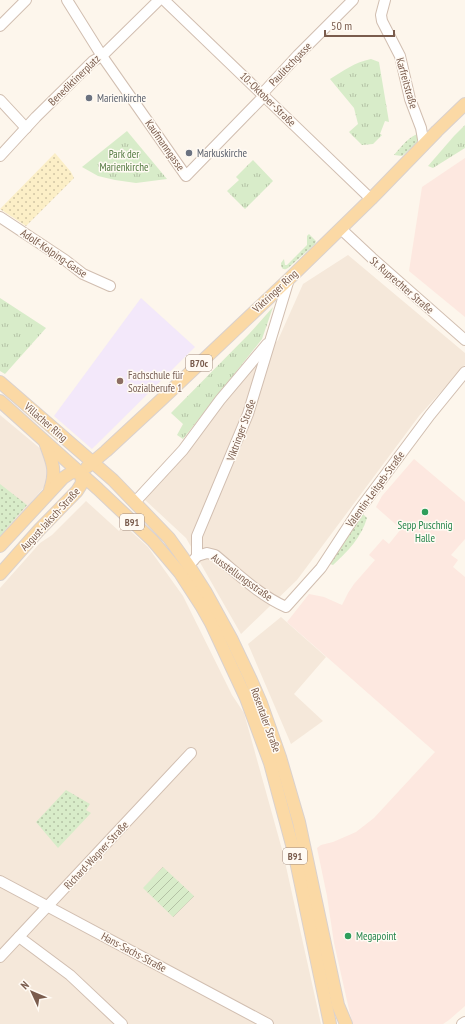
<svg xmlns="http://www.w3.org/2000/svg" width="465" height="1024" viewBox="0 0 465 1024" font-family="'PT Sans Narrow',sans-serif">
<defs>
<pattern id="grass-dots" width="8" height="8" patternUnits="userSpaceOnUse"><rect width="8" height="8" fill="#d8ecc9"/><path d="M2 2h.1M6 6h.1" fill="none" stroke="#b4c2a5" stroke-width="1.8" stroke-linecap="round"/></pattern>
<pattern id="sand-dots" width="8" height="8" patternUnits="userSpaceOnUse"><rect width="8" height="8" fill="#fcefc7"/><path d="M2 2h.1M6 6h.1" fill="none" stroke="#d1c5a4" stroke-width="1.8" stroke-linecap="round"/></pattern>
<pattern id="park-tufts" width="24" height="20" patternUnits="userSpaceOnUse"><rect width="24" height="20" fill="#d8ecc9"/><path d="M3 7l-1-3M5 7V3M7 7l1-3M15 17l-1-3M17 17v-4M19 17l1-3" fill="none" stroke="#b4c2a5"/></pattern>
<pattern id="garden-furrows" width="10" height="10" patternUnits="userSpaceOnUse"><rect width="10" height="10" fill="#d8ecc9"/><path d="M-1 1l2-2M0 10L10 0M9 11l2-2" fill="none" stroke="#b4c2a5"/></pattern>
</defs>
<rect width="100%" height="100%" fill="#fdf6ec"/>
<!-- residential -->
<g fill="#f5e8da">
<path d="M348 255 465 353V365L419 416 297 580 241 634 186 538 144 499 191 448 236 387 278 340 303 284Z"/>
<path d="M0 415 42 450 49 466 45 486 0 539Z"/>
<path d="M86 501 119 531 124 525 148 547 183 596 232 695 244 713 283 853 321 1024H0V588L40 543 52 535Z"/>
<path d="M281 617 326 657 294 694 323 721 291 744 248 644Z"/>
</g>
<!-- commercial -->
<g fill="#fde8e0">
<path d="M465 158V317L409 271 422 187Z"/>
<path d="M414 459 465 502V539L451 555 458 560 453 567 465 577V1006L449 1020 443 1024H353L350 1014 334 943 327 896 317 848 321 845 333 842 356 832 374 818 435 752 287 622 309 594 324 597 342 605 348 593 354 584 375 560 369 555 383 539 389 544 401 529 376 507 382 496Z"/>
</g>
<!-- education -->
<path fill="#f3e8fa" d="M141 298 195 347 92 449 54 416Z"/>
<!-- grass -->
<g fill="url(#grass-dots)">
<path d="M420 133 421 139 402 156 394 155C402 146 409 136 420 133Z"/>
<path d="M309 234 316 241 315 244 288 268C283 271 281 268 281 263L284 259 285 265H287L307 245V236Z"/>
<path d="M0 484 27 505 0 536Z"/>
<path d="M362 513 367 518C361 538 348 551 333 565L330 564Z"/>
<path d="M66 790 90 804 86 810 91 813 58 848 36 822Z"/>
</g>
<!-- sand -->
<path fill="url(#sand-dots)" d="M55 153 71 172 74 178 26 226 0 209Z"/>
<!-- park -->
<g fill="url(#park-tufts)">
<path d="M371 59 379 62 389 122 385 121 380 134 382 135 373 144 362 145 349 132 358 124 354 108 330 79C343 71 355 62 371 59Z"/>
<path d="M465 125V148L433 168 428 166 454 136Z"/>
<path d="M127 131 167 179 136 183 115 180 98 176 82 167Z"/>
<path d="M253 160 273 181 245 209 227 191 239 180 236 177Z"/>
<path d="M0 298 46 328 5 374 0 371Z"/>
<path d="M273 307 262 339 183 439 177 435 183 424 171 413 249 334Z"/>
</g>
<!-- garden -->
<path fill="url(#garden-furrows)" d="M163 867 194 896 173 917 143 888Z"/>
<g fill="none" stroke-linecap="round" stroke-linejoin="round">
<!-- minor casing -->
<g stroke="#d1beb0" stroke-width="12">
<g id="minor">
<path d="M67 0 102 56 186 176 264 96"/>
<path d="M164 0 371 199"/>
<path d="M385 0 381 15 382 21 400 56 410 99 421 128 424 145"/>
<path d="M0 26 26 0"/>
<path d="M262 94 298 55 353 0"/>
<path d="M0 100 26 128"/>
<path d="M0 156 36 117 93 61 102 56 159 0"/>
<path d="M0 217 65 260 83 274 110 286"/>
<path d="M341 229 372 258 465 340"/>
<path d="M135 502 183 450 220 400 267 344"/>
<path d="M197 556 207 553 215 555C238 574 259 595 286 607L321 568 359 510 430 415 465 372"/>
<path d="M193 561 197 556V536L248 414 289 279"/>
<path d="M0 881 268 1024"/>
<path d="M19 937 70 975 122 1024"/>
<path d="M0 957 191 753"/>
<path d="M462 1024 465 1022"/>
</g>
</g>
<!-- major casing -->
<g stroke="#dad1cd" stroke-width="14">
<g id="major">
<path d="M0 382 113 480 169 538 189 566 205 591 232 640 251 680 261 703 280 757 299 822 338 1005 346 1024"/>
<path d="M0 401 98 489 153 541 180 573 202 607 211 623 246 698 270 763 295 856 330 1024"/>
<path d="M45 442C52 462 57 469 50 490"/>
<path d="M87 467 106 451 161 400 289 279 371 199 437 131 465 104"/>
<path d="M0 546 63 478 72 472 81 473"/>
<path d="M0 574 39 530 77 491 82 483 81 473"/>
</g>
</g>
<!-- minor -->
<use href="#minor" stroke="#fff" stroke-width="10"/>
<!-- major -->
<use href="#major" stroke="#fbd9a5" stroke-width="12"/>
</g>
<!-- markers -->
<g fill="#6b7280" stroke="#fffaf3" stroke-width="1.5">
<circle cx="89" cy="98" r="4"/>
<circle cx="189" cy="153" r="4"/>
</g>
<circle fill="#8d6e63" stroke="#fffaf3" stroke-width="1.5" cx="120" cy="381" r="4"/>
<g fill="#2e9e5b" stroke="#fffaf3" stroke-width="1.5">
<circle cx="425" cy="512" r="4"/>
<circle cx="348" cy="936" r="4"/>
</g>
<g text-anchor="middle" stroke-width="3" stroke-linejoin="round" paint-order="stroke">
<!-- shield labels -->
<g fill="#fffaf3" stroke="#a28b7f" stroke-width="1">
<rect x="186" y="355" width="26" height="16" rx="3"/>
<rect x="120" y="514" width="24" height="16" rx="3"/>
<rect x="283" y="848" width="24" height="16" rx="3"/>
</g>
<g font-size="10" font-weight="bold" fill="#7a5c4d">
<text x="199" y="367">B70c</text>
<text x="132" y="526">B91</text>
<text x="295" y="860">B91</text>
</g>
<!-- street labels -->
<g font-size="11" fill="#7a5c4d" stroke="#fffaf3">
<text transform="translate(290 64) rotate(-46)" y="4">Paulitschgasse</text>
<text transform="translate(74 80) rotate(-44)" y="4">Benediktinerplatz</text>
<text transform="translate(407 83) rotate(74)" y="4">Karfreitstraße</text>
<text transform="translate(268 99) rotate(44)" y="4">10.-Oktober-Straße</text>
<text transform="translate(165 145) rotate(55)" y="4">Kaufmanngasse</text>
<text transform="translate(54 253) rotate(34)" y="4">Adolf-Kolping-Gasse</text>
<text transform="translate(402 285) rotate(41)" y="4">St. Ruprechter Straße</text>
<text transform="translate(275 291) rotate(-43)" y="4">Viktringer Ring</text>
<text transform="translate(46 422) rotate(41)" y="4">Villacher Ring</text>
<text transform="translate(241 430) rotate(-70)" y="4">Viktringer Straße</text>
<text transform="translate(375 489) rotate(-54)" y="4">Valentin-Leitgeb-Straße</text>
<text transform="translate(50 519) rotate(-47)" y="4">August-Jaksch-Straße</text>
<text transform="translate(242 577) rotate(36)" y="4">Ausstellungsstraße</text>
<text transform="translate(266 720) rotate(70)" y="4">Rosentaler Straße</text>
<text transform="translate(96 855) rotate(-47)" y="4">Richard-Wagner-Straße</text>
<text transform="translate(134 952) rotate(28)" y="4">Hans-Sachs-Straße</text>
</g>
<!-- worship labels -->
<g font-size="11" fill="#5b616d" stroke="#fffaf3" text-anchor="start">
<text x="97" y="102">Marienkirche</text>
<text x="197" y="157">Markuskirche</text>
</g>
<!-- park labels -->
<g font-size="11" fill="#537a41" stroke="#fffaf3">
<text x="124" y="158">Park der<tspan x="124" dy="13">Marienkirche</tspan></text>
</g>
<!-- education labels -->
<g font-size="11" fill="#785e54" stroke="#fffaf3" text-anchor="start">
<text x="128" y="379">Fachschule für<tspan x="128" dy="13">Sozialberufe 1</tspan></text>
</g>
<!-- leisure labels -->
<g font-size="11" fill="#27864d" stroke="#fffaf3">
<text x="425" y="529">Sepp Puschnig<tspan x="425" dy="13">Halle</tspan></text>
<text x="356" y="940" text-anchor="start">Megapoint</text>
</g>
</g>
<!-- north arrow -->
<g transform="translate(32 992) rotate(314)" stroke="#fffaf3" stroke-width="3" paint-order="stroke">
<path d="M0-3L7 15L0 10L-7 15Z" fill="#7a5c4d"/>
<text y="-6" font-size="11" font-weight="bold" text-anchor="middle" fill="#7a5c4d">N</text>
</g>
<!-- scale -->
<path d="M325 30v6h69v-6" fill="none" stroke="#7a5c4d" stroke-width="2"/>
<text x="331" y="30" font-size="12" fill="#7a5c4d" stroke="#fffaf3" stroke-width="3" paint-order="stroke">50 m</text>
</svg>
